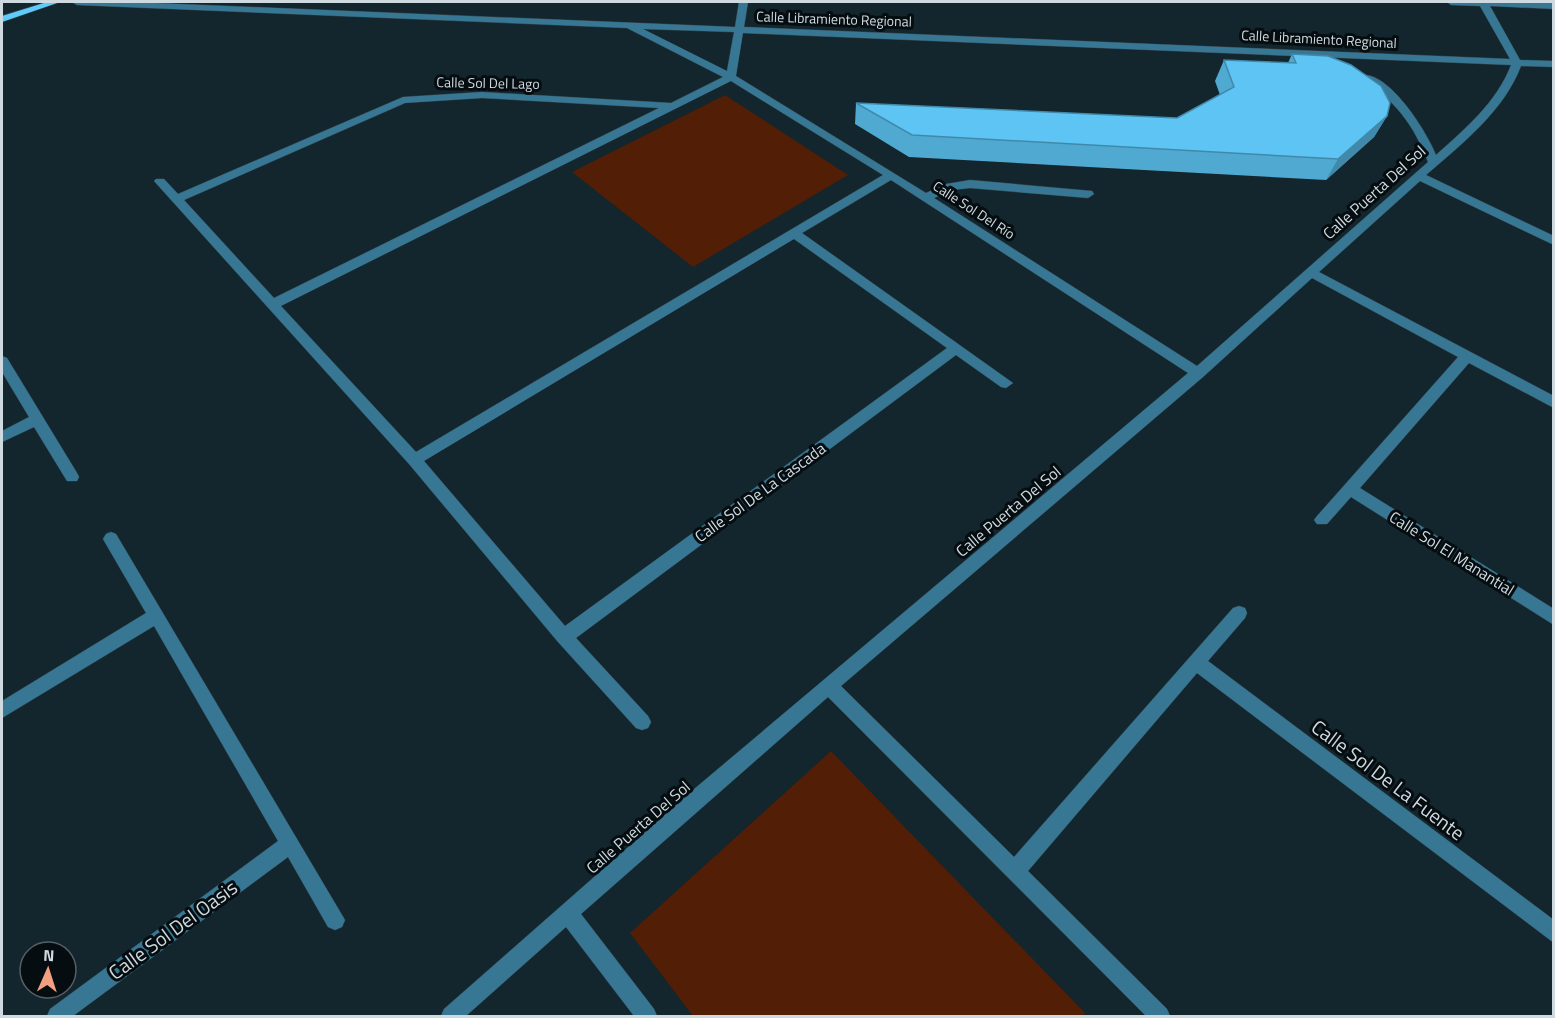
<svg xmlns="http://www.w3.org/2000/svg" width="1555" height="1018" viewBox="0 0 1555 1018" font-family="'Titillium Web',sans-serif">
<rect width="100%" height="100%" fill="#13252d"/>
<!-- green -->
<g fill="#521e05">
<path d="M725 95 848 175 693 267 572 172Z"/>
<path d="M831 751 1085 1013 1082 1016H693L630 933Z"/>
</g>
<g fill="none" stroke-linecap="round" stroke-linejoin="round">
<!-- minor casing -->
<g stroke="#31424a" stroke-width="1">
<g id="minor">
<path d="M72 2H132L735 27 739 2H748L744 27 1510 59 1480 6 1451 5 1447 2 1554 3V9L1490 6 1520 60 1554 61V67L1521 66C1504 111 1462 144 1426 175L1554 236V245L1420 181 1319 272 1554 396V408L1469 363 1360 488 1554 609V625L1351 497 1327 524H1317L1314 520 1317 516 1458 357 1312 278 1203 377 841 686 1014 857 1233 608 1239 606 1245 608 1247 613 1245 618 1208 661 1554 920V943L1197 673 1028 871 1167 1009 1170 1016H1146L828 697 581 914 654 1009 657 1016H634L566 927 466 1016H441L444 1009 693 790 1188 373 891 180 802 233 1013 383 1006 388 1001 387 956 355 576 638 648 716 651 722 648 728 642 730 636 728 558 642 409 464 154 181 156 179H164L178 194 403 97 482 92 671 103 723 77 627 28 77 5ZM643 29 734 32 727 71ZM743 33 1511 65C1497 102 1465 129 1436 155 1427 132 1389 71 1361 75V79C1395 100 1414 125 1428 162L1197 366 934 198 952 190 970 188 1088 198 1094 194 1092 191 970 180 946 184 926 193 736 76ZM731 81 883 175 416 452 281 306ZM482 98 659 108 274 298 184 200 405 103ZM794 239 947 348 565 626 424 461Z"/>
<path d="M2 356 7 358 77 473 79 477 77 481H67L34 427 2 442V431L29 417 2 372Z"/>
<path d="M111 532 116 534 345 920 342 927 335 930 328 927 288 857 73 1016H47L50 1009 278 841 154 626 2 718V701L146 613 103 539 106 534Z"/>
</g>
</g>
<!-- major casing -->
<g stroke="#31424a" stroke-width="1">
<path id="major" d="M47 2H60L2 22V16Z"/>
</g>
<!-- minor -->
<use href="#minor" fill="#377794" fill-rule="evenodd"/>
<!-- major -->
<use href="#major" fill="#5fcbfb" fill-rule="evenodd"/>
</g>
<!-- wall -->
<path fill="#50a9d1" d="M1292 54 1387 116 1374 137 1326 180 909 157 855 124 856 103 1177 118 1220 95 1215 81 1224 60 1288 63Z"/>
<!-- shaded-wall -->
<path fill="#4189aa" d="M1387 116 1374 137 1326 180 1338 159Z"/>
<!-- building -->
<path fill="#5dc4f3" stroke="#4189aa" stroke-width="1.5" d="M1292 54 1328 56 1351 65 1381 86 1390 103 1387 116 1338 159 912 135 856 103 1177 118 1234 87 1224 60 1296 63Z"/>
<g text-anchor="middle" stroke-width="6" stroke-linejoin="round" paint-order="stroke">
<!-- far-street labels -->
<g font-size="14" fill="#cfdae0" stroke="#060d11">
<text transform="translate(834 19) rotate(2)" y="5">Calle Libramiento Regional</text>
<text transform="translate(1319 39) rotate(3)" y="5">Calle Libramiento Regional</text>
<text transform="translate(488 83) rotate(1)" y="5">Calle Sol Del Lago</text>
<text transform="translate(974 210) rotate(33)" y="5">Calle Sol Del Río</text>
</g>
<!-- street labels -->
<g font-size="16" fill="#cfdae0" stroke="#060d11">
<text transform="translate(1374 192) rotate(-42)" y="6">Calle Puerta Del Sol</text>
<text transform="translate(760 492) rotate(-36)" y="6">Calle Sol De La Cascada</text>
<text transform="translate(1008 511) rotate(-40)" y="6">Calle Puerta Del Sol</text>
<text transform="translate(1452 553) rotate(32)" y="6">Calle Sol El Manantial</text>
<text transform="translate(638 827) rotate(-41)" y="6">Calle Puerta Del Sol</text>
</g>
<!-- near-street labels -->
<g font-size="20" fill="#cfdae0" stroke="#060d11">
<text transform="translate(1388 780) rotate(37)" y="7">Calle Sol De La Fuente</text>
<text transform="translate(173 930) rotate(-36)" y="7">Calle Sol Del Oasis</text>
</g>
</g>
<!-- border -->
<rect width="1555" height="1018" fill="none" stroke="#cfdae0" stroke-width="6"/>
<!-- north arrow -->
<g transform="translate(48 970) rotate(3)"><circle r="28" fill="#060d11" stroke="#565f64" stroke-width="1.5"/>
<path d="M0-4.5L10 22L0 15L-10 22Z" fill="#f2a07f"/>
<text y="-9" font-size="16" font-weight="bold" text-anchor="middle" fill="#cfdae0">N</text>
</g>
</svg>
